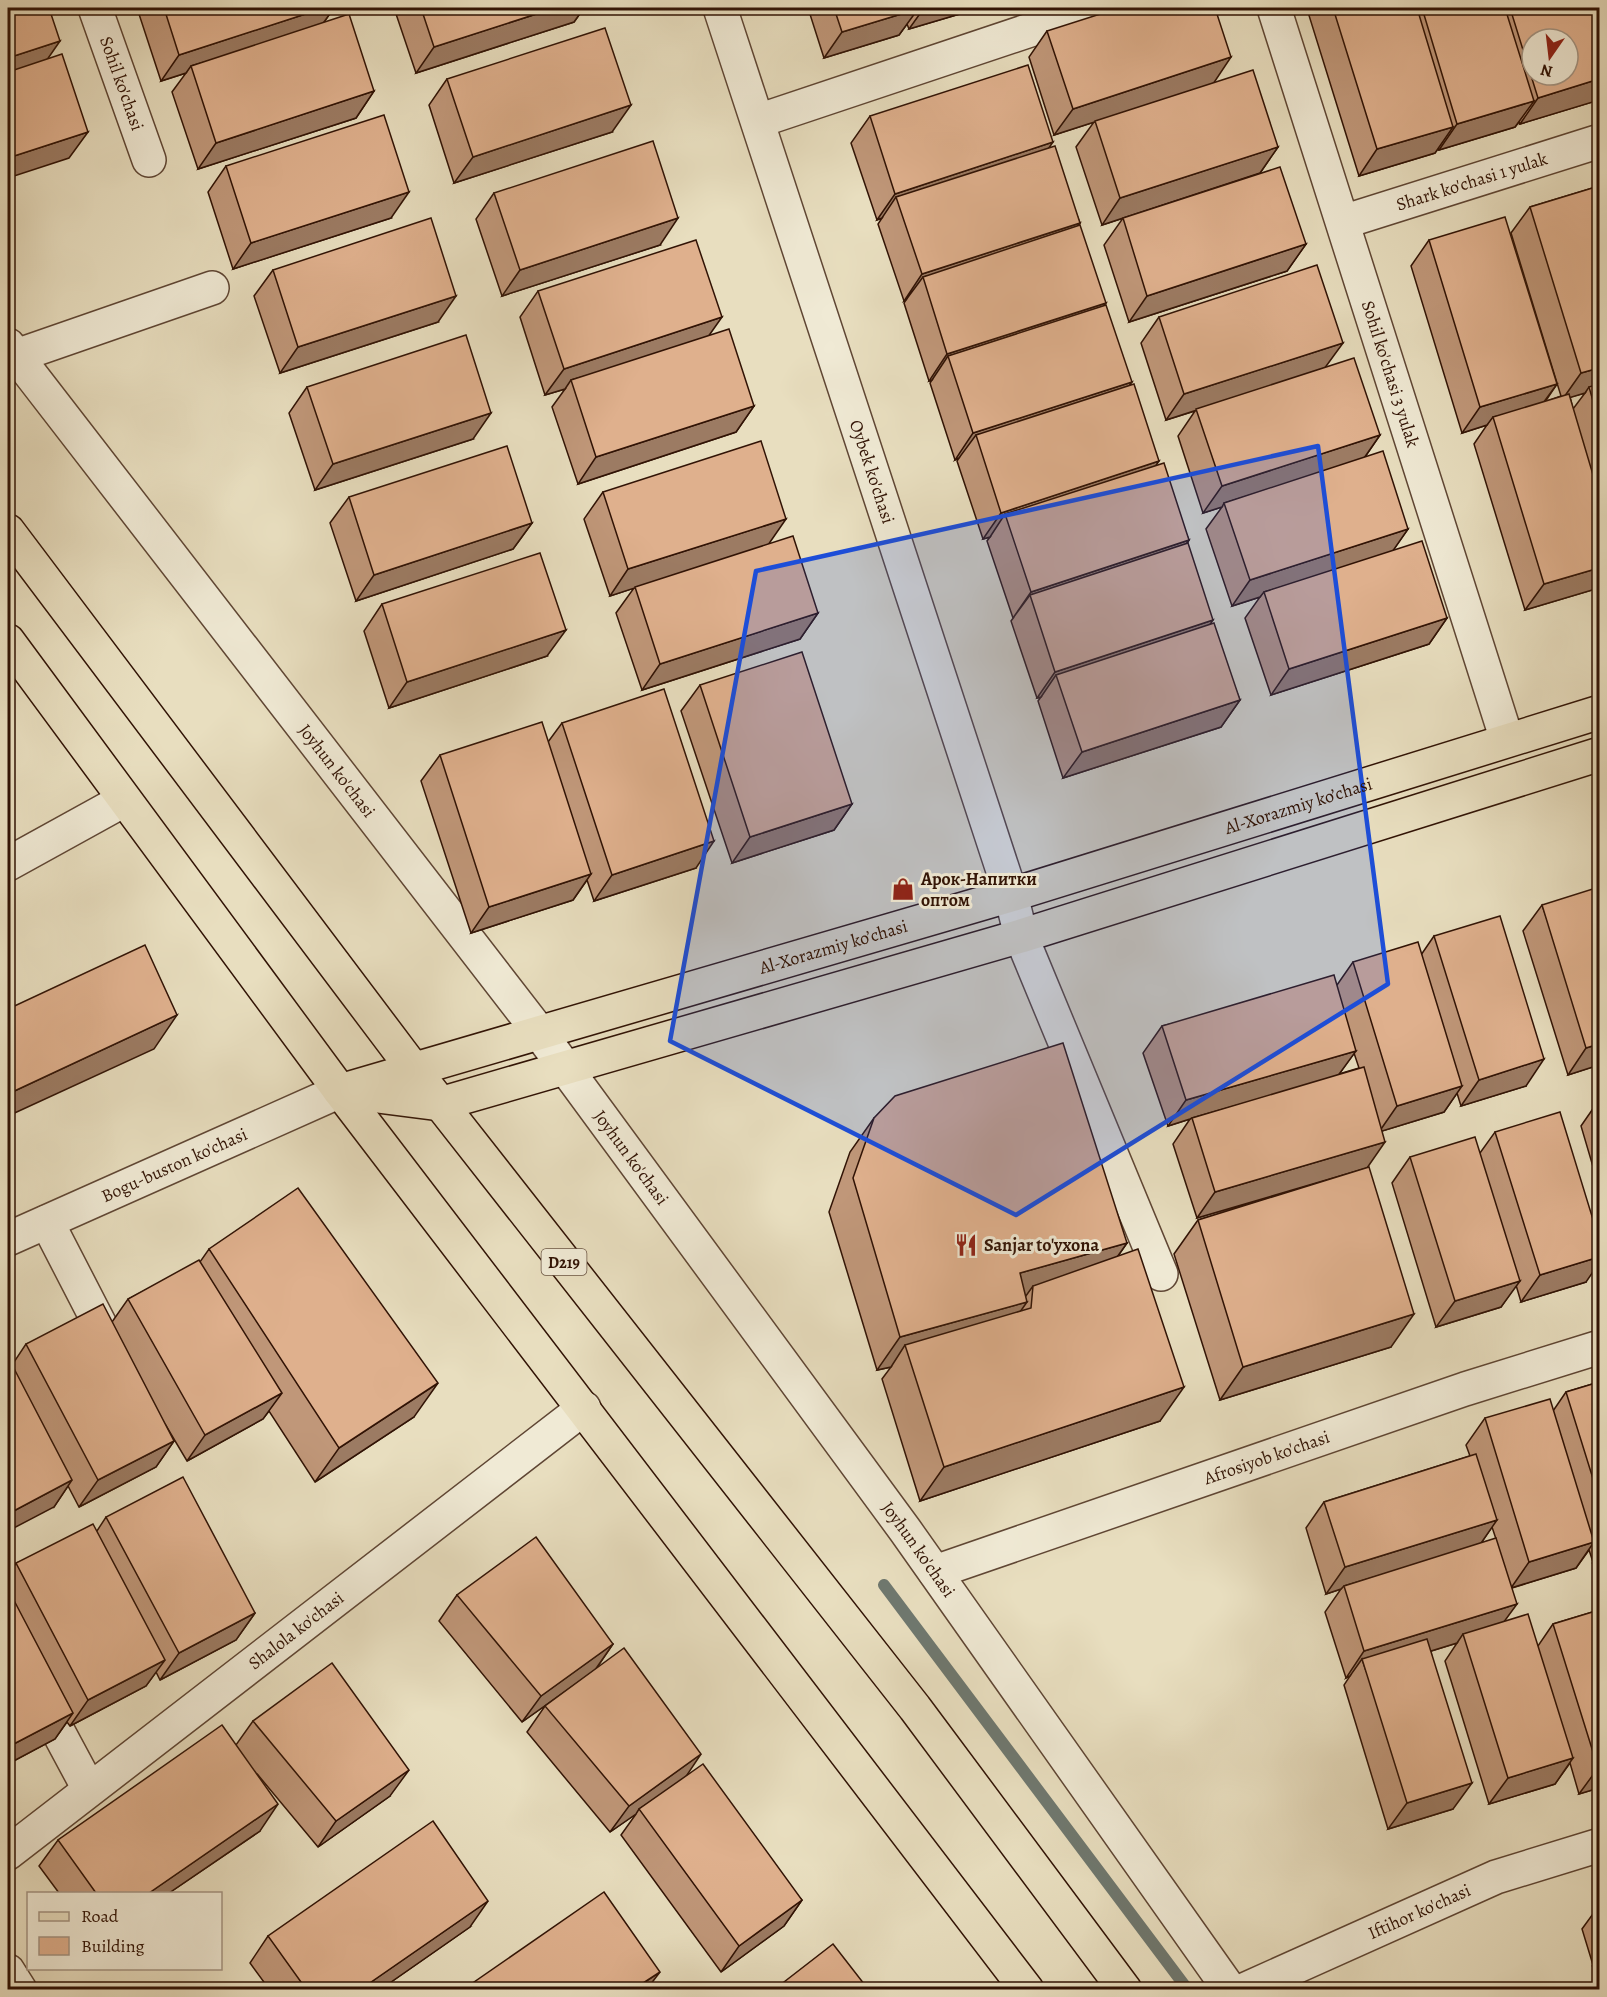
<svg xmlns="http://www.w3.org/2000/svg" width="1607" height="1997" viewBox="0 0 1607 1997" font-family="Alegreya,serif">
<rect width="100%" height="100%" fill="#e8debf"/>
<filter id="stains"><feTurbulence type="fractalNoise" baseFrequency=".00333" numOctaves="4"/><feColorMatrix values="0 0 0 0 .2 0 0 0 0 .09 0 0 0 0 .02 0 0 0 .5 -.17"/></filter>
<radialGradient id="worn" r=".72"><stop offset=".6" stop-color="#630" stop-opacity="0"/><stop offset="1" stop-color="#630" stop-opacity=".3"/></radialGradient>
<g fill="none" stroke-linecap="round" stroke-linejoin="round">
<!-- stream -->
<path stroke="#6f786f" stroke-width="12" d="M884 1585 1188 1990"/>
<!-- minor casing -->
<g stroke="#5f4634" stroke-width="36">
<g id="minor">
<path id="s1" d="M95 8 149 160"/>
<path id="s2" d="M720 8 1011 895 1021 936 1161 1274"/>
<path id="s3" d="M1274 8 1507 740"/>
<path d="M758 121 1096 8"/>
<path id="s4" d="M1343 222 1600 141"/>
<path id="s5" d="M8 345 539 1032 905 1530 1230 1990"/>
<path d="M16 356 212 288"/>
<path d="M8 864 124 800"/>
<path d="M47 1222 113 1350"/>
<path id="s6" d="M8 1239 340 1091"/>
<path id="s7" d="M935 1572 1465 1389 1600 1347"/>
<path d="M8 1638 89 1789"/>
<path id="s8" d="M8 1853 584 1408"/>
<path d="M8 1971 20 1990"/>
<path id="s9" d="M1244 1990 1496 1877 1600 1845"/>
</g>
</g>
<!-- major casing -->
<g stroke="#311305" stroke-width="36">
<g id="major">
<path d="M8 531 414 1070 915 1708 1125 1990"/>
<path d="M8 641 340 1091 1027 1990"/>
<path id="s10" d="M340 1091 1011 895 1600 712"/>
<path d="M354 1093 440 1104 1021 936 1600 754"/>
</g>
</g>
<!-- minor -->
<use href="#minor" stroke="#f0ead5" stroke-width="33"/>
<!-- major -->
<use href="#major" stroke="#e8debf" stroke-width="33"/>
</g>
<!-- wall -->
<g fill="#c09779" stroke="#311305" stroke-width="1.5" fill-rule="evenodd">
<path d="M137 8H334L324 22 374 91 356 118 198 169 172 92 186 73 161 81Z"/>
<path d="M394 8H584L574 22 416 73Z"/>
<path d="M808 8H980L909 29 907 24 899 35 824 58Z"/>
<path d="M1308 8H1599V95L1596 101 1520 124 1519 122 1515 127 1439 150 1438 148 1435 153 1359 176 1307 9Z"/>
<path d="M1047 31 1213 83 1278 147 1260 173 1102 225 1076 147 1094 122 1054 135 1029 57Z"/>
<path d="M447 79 612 132 454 183 429 105Z"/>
<path d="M870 116 1050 147 1080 223 1078 226 1130 385 1156 465 1189 540 1187 544 1210 625 1240 700 1221 727 1063 778 1038 701 1041 697 1037 698 1011 621 1014 617 1013 618 987 541 990 537 983 539 957 461 959 458 955 460 930 383 932 380 929 381 904 303 906 300 904 301 878 224 882 218 877 220 851 143Z"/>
<path d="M226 166 391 218 233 269 208 192Z"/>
<path d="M1599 186V588L1525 610 1474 444 1487 425 1462 433 1411 266 1429 240 1557 384 1545 402 1561 396 1511 233 1530 207ZM1585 393 1573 409 1570 397Z"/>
<path d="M494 193 660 245 502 296 476 219Z"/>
<path d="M1123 218 1306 244 1287 271 1129 322 1104 245Z"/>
<path d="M273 270 438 322 280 373 254 296Z"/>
<path d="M538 291 709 335 754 406 736 432 578 484 552 407 565 389 545 395 520 317Z"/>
<path d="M1159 317 1325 367 1380 435 1365 457 1408 529 1393 550 1447 618 1429 644 1271 695 1245 618 1260 597 1232 606 1206 529 1222 507 1203 513 1178 436 1195 411 1166 420 1141 343Z"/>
<path d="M307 387 473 439 315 490 289 413Z"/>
<path d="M603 492 769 544 818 613 800 639 642 690 616 613 634 588 610 596 584 519Z"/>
<path d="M349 497 532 523 513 549 356 601 330 523Z"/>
<path d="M382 604 547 656 389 708 364 631Z"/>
<path d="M700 685 852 804 834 830 732 863 681 711Z"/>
<path d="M562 723 696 868 594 901 587 880 573 900 471 933 421 781 440 755 548 742Z"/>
<path d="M1542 905 1599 1065 1568 1075 1523 931Z"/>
<path d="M1434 936 1526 1086 1461 1106 1457 1093 1444 1112 1382 1131 1367 1167 1391 1347 1220 1400 1174 1254 1198 1220 1333 1178 1197 1218 1173 1144 1190 1119 1168 1126 1143 1053 1162 1026 1337 985 1353 962 1421 955ZM1354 1053 1359 1068 1339 1074Z"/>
<path d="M1599 1100V1187L1581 1126Z"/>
<path d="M874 1118 1127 1243 1118 1256 1160 1421 920 1501 882 1379 891 1367 877 1370 829 1212 850 1152Z"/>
<path d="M1495 1132 1586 1282 1521 1302 1516 1285 1501 1307 1436 1327 1392 1183 1410 1157 1480 1153Z"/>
<path d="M209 1249 414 1417 315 1482 269 1411 263 1419 187 1461 165 1424 174 1441 156 1467 79 1507 68 1486 54 1507 12 1365 26 1344 112 1322 128 1299 200 1262Z"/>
<path d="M1599 1382V1560L1593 1562 1589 1550 1576 1568 1512 1588 1504 1622 1538 1646 1553 1624 1599 1610V1788L1579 1794 1570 1763 1555 1784 1489 1804 1445 1661 1457 1643 1431 1651 1453 1809 1388 1829 1344 1685 1350 1676 1346 1678 1325 1612 1341 1589 1326 1594 1306 1528 1324 1502 1470 1456 1466 1445 1485 1418 1553 1411 1566 1392ZM1492 1527 1496 1539 1481 1543Z"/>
<path d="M106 1517 255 1613 236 1640 160 1680 156 1672 146 1686 70 1726 67 1722 55 1739 8 1764V1576L16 1563 97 1531Z"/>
<path d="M457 1595 613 1644 596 1669 687 1775 802 1900 784 1926 721 1972 621 1835 636 1814 610 1832 527 1732 545 1706 566 1691 522 1722 439 1621Z"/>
<path d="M253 1721 390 1796 318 1847 258 1775 260 1831 169 1893H59L39 1866 58 1840 236 1745Z"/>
<path d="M1599 1909V1963L1593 1965 1582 1929 1595 1911Z"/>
<path d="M470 1927 381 1989H269L250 1963 268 1936Z"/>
</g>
<!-- shaded-wall -->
<g fill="#9c7b63" stroke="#311305" stroke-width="1.5">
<path d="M324 8H334L319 29 191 66 186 73 161 81 179 55Z"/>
<path d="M555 8H584L574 22 416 73 434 47Z"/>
<path d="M924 8H980L909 29Z"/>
<path d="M918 9 899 35 824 58 842 32Z"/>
<path d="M60 41 42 67 8 78V58Z"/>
<path d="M1231 57 1213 84 1054 135 1073 109Z"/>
<path d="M1599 79V95L1596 101 1520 124 1538 98Z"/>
<path d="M374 91 356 118 198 169 216 143Z"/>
<path d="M1534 101 1515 127 1439 150 1457 124Z"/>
<path d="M631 105 612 132 454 183 473 157Z"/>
<path d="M1453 127 1435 153 1359 176 1377 149Z"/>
<path d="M88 132 69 158 8 178V158Z"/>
<path d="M1053 142 1035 168 896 197 882 218 877 220 895 194Z"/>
<path d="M1278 147 1260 173 1102 225 1120 198Z"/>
<path d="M409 192 391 218 233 269 251 243Z"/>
<path d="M678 218 660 245 502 296 520 270Z"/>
<path d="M1080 223 1062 249 923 277 906 300 904 301 922 274Z"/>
<path d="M1306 244 1287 271 1129 322 1147 296Z"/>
<path d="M456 296 438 322 280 373 298 347Z"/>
<path d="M1106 303 1087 329 948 356 932 380 929 381 947 354Z"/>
<path d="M722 317 703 344 571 380 565 389 545 395 564 369Z"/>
<path d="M1343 343 1324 369 1166 420 1184 394Z"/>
<path d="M1599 368V388L1589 387 1585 393 1562 400 1581 373Z"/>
<path d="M1132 382 1113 408 976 435 959 458 955 460 973 433Z"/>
<path d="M1557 384 1538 410 1493 417 1487 425 1462 433 1480 407Z"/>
<path d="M754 406 736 432 578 484 596 457Z"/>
<path d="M491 413 473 439 315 490 333 464Z"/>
<path d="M1380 435 1362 461 1224 503 1222 507 1203 513 1222 486Z"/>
<path d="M1159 461 1141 487 1005 514 990 537 983 539 1001 513Z"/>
<path d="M786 519 768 545 610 596 628 569Z"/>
<path d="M532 523 513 549 356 601 374 575Z"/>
<path d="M1408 529 1390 555 1264 592 1260 597 1232 606 1250 580Z"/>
<path d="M1189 540 1171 566 1030 595 1013 618 1031 592Z"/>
<path d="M1599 568V588L1525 610 1544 584Z"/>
<path d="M818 613 800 639 642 690 660 664Z"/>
<path d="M1447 618 1429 644 1271 695 1289 669Z"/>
<path d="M1213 620 1195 647 1056 675 1041 697 1037 698 1055 672Z"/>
<path d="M566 630 547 656 389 708 407 682Z"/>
<path d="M1240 700 1221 727 1063 778 1082 752Z"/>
<path d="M852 804 834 830 732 863 750 837Z"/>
<path d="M714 841 696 868 594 901 612 875Z"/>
<path d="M591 874 573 900 471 933 489 907Z"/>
<path d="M177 1015 154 1049 8 1116V1094Z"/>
<path d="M1599 1044V1065L1568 1075 1586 1048Z"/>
<path d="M1356 1051 1337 1077 1192 1118 1190 1119 1168 1126 1186 1100Z"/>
<path d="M1544 1059 1526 1086 1461 1106 1479 1080Z"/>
<path d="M1462 1086 1444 1112 1379 1132 1397 1106Z"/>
<path d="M1385 1142 1367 1168 1197 1218 1215 1192Z"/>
<path d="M1127 1243 1103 1277 1033 1286 1023 1300 1020 1273Z"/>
<path d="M1599 1257V1263L1586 1282 1521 1302 1540 1275Z"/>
<path d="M1520 1281 1501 1307 1436 1327 1455 1301Z"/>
<path d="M1027 1302 1003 1336 905 1345 891 1367 877 1370 900 1337Z"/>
<path d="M1414 1314 1391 1347 1220 1400 1243 1367Z"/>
<path d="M438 1383 414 1417 315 1482 339 1448Z"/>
<path d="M1184 1387 1160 1421 920 1501 944 1467Z"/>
<path d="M282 1393 263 1419 187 1461 205 1435Z"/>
<path d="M174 1441 156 1467 79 1507 98 1480Z"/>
<path d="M72 1480 54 1507 8 1531V1514Z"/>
<path d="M1497 1520 1479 1546 1344 1586 1341 1589 1326 1594 1345 1567Z"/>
<path d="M1594 1542 1576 1568 1511 1588 1529 1562Z"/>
<path d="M1599 1553V1560L1593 1562Z"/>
<path d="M1517 1604 1498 1630 1463 1634 1457 1643 1366 1671 1362 1659 1350 1676 1346 1678 1364 1651Z"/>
<path d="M255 1613 236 1640 160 1680 179 1653Z"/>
<path d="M613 1644 595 1670 522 1722 541 1696Z"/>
<path d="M165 1660 146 1686 70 1726 88 1700Z"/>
<path d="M73 1713 55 1739 8 1764V1747Z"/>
<path d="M701 1754 683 1781 639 1809 636 1814 610 1832 629 1806Z"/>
<path d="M1573 1758 1555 1784 1489 1804 1508 1778Z"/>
<path d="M1599 1767V1788L1579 1794 1598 1768Z"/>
<path d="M409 1770 390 1796 318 1847 336 1821Z"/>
<path d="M1472 1783 1453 1809 1388 1829 1407 1803Z"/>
<path d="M278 1804 260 1831 169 1893H149Z"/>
<path d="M802 1900 784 1926 721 1972 739 1946Z"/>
<path d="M488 1901 470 1927 381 1989H361Z"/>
<path d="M1599 1957V1963L1593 1965Z"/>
<path d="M660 1972 647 1989H634Z"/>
</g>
<!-- building -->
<g fill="#dfb08d" stroke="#311305" stroke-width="1.5" fill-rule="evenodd">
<path d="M8 8H49L60 41 8 58Z"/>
<path d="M164 8H324L179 55Z"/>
<path d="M421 8H555L434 47Z"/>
<path d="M834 8H917L918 9 842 32Z"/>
<path d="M1119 8H1215L1231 57 1073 109 1047 31Z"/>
<path d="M1333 8H1417L1453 127 1377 149Z"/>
<path d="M1422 8H1505L1534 101 1457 124Z"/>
<path d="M1510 8H1594L1599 27V79L1538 98ZM1532 39H1568V75H1532Z"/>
<path d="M349 14 374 91 216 143 191 66Z"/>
<path d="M605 28 631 105 473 157 447 79Z"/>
<path d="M62 54 88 132 8 158V72Z"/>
<path d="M1028 65 1053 142 895 194 870 116Z"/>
<path d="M1253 70 1278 147 1120 198 1095 121Z"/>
<path d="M384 115 409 192 251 243 226 166Z"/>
<path d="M653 141 678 218 520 270 494 193Z"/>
<path d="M1055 146 1080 223 922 274 896 197Z"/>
<path d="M1280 167 1306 244 1147 296 1123 218Z"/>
<path d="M1599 186V368L1581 373 1530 207Z"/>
<path d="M1505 217 1557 384 1480 407 1429 240Z"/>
<path d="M431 218 456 296 298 347 273 270Z"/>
<path d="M1080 225 1106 303 947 354 923 277Z"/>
<path d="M696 240 722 317 564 369 538 291Z"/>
<path d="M1317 265 1343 343 1184 394 1159 317Z"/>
<path d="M1106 305 1132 382 973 433 948 356Z"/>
<path d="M729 329 754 406 596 457 571 380Z"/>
<path d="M466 335 491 413 333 464 307 387Z"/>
<path d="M1354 358 1380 435 1222 486 1196 409Z"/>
<path d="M1134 384 1159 461 1001 513 976 435Z"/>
<path d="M1599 384V422L1589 387Z"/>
<path d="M1569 394 1599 495V568L1544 584 1493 417Z"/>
<path d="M761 441 786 519 628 569 603 492Z"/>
<path d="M507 446 532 523 374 575 349 497Z"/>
<path d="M1383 451 1408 529 1250 580 1224 503Z"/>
<path d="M1164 463 1189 540 1031 592 1005 514Z"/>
<path d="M793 536 818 613 660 664 635 587Z"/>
<path d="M1422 541 1447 618 1289 669 1264 592Z"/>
<path d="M1188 543 1213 620 1055 672 1030 595Z"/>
<path d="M540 553 566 630 407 682 382 604Z"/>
<path d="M1214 623 1240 700 1082 752 1056 675Z"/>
<path d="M802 652 852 804 750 837 700 685Z"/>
<path d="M664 689 714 841 612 875 562 723Z"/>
<path d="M542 722 591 874 489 907 440 755Z"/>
<path d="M1599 887V1044L1586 1048 1542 905Z"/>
<path d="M1500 916 1544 1059 1479 1080 1434 936Z"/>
<path d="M1418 942 1462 1086 1397 1106 1353 962Z"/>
<path d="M145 945 177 1015 8 1094V1009Z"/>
<path d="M1334 975 1356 1051 1186 1100 1162 1026Z"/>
<path d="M1063 1043 1127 1243 1020 1273 1027 1302 900 1337 853 1178 874 1118 895 1096Z"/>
<path d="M1364 1067 1385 1142 1215 1192 1192 1118Z"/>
<path d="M1560 1112 1599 1239V1257L1540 1275 1495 1132Z"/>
<path d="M1475 1137 1520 1281 1455 1301 1410 1157Z"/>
<path d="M1369 1167 1414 1314 1243 1367 1198 1220Z"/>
<path d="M298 1188 438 1383 339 1448 209 1249Z"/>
<path d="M1138 1249 1184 1387 944 1467 905 1345 1031 1308 1033 1286Z"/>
<path d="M199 1260 282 1393 205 1435 128 1299Z"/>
<path d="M103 1304 174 1441 98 1480 26 1344Z"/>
<path d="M8 1357 72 1480 8 1514Z"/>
<path d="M1599 1382V1498L1566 1392Z"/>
<path d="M1550 1399 1594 1542 1529 1562 1485 1418Z"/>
<path d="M1476 1454 1497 1520 1345 1567 1324 1502Z"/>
<path d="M183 1477 255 1613 179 1653 106 1517Z"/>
<path d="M93 1524 165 1660 88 1700 16 1563Z"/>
<path d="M536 1537 613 1644 541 1696 457 1595Z"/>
<path d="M1496 1538 1517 1604 1364 1651 1344 1586Z"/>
<path d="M8 1589 73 1713 8 1747Z"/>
<path d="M1599 1610V1767L1598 1768 1553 1624Z"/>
<path d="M1528 1614 1573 1758 1508 1778 1463 1634Z"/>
<path d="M1427 1639 1472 1783 1407 1803 1362 1659Z"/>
<path d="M624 1648 701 1754 629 1806 545 1706Z"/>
<path d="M332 1663 409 1770 336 1821 253 1721Z"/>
<path d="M222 1725 278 1804 149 1893H96L58 1840Z"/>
<path d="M703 1764 802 1900 739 1946 639 1809Z"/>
<path d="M433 1821 488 1901 361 1989H306L268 1936Z"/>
<path d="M604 1892 660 1972 634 1989H464Z"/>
<path d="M1599 1909V1926L1595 1911Z"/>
<path d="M833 1944 868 1989H775Z"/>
</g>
<!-- marked area -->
<path fill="#1d4ed8" fill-opacity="0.2" stroke="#1d4ed8" stroke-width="4.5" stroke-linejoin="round" d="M1318 446 1388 984 1016 1215 670 1041 756 571Z"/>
<!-- icons -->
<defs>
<g id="shop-bare" transform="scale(1.8)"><path d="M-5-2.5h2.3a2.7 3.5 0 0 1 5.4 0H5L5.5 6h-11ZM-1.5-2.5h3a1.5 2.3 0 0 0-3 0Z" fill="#8f2418" stroke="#f0ead5" stroke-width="2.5" paint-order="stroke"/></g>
<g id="restaurant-bare" transform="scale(1.8)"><path d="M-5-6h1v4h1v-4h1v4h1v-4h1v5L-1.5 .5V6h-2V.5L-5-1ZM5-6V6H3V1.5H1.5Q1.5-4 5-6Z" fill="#8f2418" stroke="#f0ead5" stroke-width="2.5" paint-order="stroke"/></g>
</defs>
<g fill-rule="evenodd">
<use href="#shop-bare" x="903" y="889"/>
<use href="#restaurant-bare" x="966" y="1245"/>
</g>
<g text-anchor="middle" stroke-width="6" stroke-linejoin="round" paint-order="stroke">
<!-- shield labels -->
<rect fill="#f0ead5" stroke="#6a5443" stroke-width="1.5" x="541.5" y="1249" width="45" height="26" rx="4.5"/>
<g font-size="16" font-weight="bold" fill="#311305">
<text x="564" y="1268">D219</text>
</g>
<!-- street labels -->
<g font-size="18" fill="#311305" stroke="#f0ead5">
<text dy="6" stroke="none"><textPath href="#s1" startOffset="80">Sohil ko'chasi</textPath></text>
<text dy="6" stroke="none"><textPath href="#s4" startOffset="135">Shark ko'chasi 1 yulak</textPath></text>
<text dy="6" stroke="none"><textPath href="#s3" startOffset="384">Sohil ko'chasi 3 yulak</textPath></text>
<text dy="6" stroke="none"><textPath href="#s2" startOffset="488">Oybek ko'chasi</textPath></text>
<text dy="6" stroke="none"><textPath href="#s5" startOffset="538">Joyhun ko'chasi</textPath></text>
<text dy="6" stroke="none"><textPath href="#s10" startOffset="1000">Al-Xorazmiy ko’chasi</textPath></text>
<text dy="6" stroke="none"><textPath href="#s10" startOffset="514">Al-Xorazmiy ko’chasi</textPath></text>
<text dy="6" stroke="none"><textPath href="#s5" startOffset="1024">Joyhun ko'chasi</textPath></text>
<text dy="6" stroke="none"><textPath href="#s6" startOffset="182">Bogu-buston ko'chasi</textPath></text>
<text dy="6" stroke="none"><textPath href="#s7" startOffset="351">Afrosiyob ko'chasi</textPath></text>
<text dy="6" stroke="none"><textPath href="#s5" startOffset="1510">Joyhun ko'chasi</textPath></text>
<text dy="6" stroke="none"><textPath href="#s8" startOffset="364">Shalola ko'chasi</textPath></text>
<text dy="6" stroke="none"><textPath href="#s9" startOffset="192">Iftihor ko'chasi</textPath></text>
</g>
<!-- poi labels -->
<g font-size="18" font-weight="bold" fill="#311305" stroke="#f0ead5" text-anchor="start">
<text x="921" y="885">Арок-Напитки<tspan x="921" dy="21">оптом</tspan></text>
<text x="984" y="1251">Sanjar to'yxona</text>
</g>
</g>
<!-- margin -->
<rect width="1607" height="1997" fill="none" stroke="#e8debf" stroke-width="30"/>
<rect x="9" y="9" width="1589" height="1979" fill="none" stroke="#311305" stroke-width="3"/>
<rect x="15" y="15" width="1577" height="1967" fill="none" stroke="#311305" stroke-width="1.5"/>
<!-- legend -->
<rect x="27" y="1892" width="195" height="78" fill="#f0ead5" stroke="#a49482" stroke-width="1.5"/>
<rect x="39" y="1912" width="30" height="9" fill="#e8debf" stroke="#a49482" stroke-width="1.5"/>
<text x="81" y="1922" font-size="18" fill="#311305">Road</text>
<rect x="39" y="1937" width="30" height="18" fill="#dfb08d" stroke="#a49482" stroke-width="1.5"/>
<text x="81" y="1952" font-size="18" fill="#311305">Building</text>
<!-- north arrow -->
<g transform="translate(1550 57) rotate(194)"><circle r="28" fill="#f0ead5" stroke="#a49482" stroke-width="1.5"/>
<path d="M0-4.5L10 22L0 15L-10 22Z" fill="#8f2418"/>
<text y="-9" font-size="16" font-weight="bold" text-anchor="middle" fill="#311305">N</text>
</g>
<rect width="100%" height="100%" filter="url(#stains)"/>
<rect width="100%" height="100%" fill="url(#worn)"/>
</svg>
